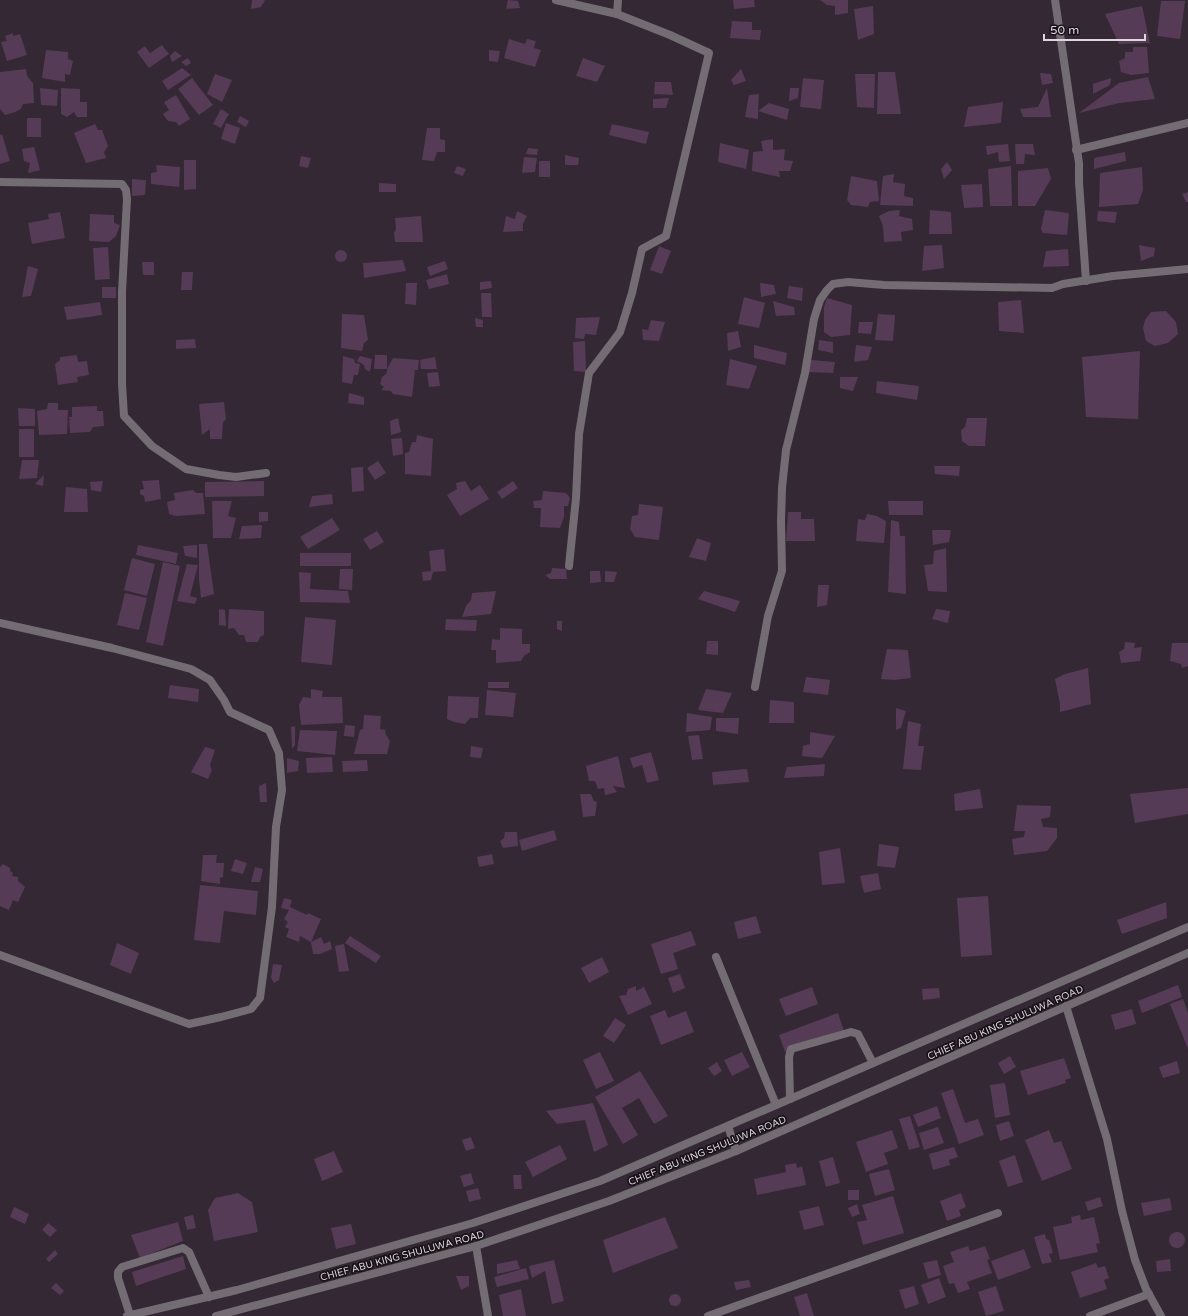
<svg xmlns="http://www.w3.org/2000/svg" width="1188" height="1316" viewBox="0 0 1188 1316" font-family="'Varela Round',sans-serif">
<rect width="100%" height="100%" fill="#332833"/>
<!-- building -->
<g fill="#563b56">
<path d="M252 0H265L261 7 251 9Z"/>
<path d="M508 0 518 1 520 8 506 9Z"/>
<path d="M733 0H754L755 7 734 9Z"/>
<path d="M820 0H848V13L835 15V6L827 5Z"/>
<path d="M1161 1H1185L1180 39 1157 36Z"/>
<path d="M873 6 874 34 858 40 854 9Z"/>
<path d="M1142 6 1150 43 1119 44 1105 14Z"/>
<path d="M732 21 752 22V30H761L760 40 730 38Z"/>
<path d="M13 33V36L20 34 27 55 7 61 1 42 7 41 5 36Z"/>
<path d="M509 39 525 44 527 39 536 41 534 48 541 50 535 67 504 58Z"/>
<path d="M162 45 169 54 149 68 137 52 145 46 150 53Z"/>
<path d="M1133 47H1147L1149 73 1131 75 1121 72 1119 61 1125 58V52H1133Z"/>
<path d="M46 50 68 52V59L73 61 70 75 65 74V82L42 78Z"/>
<path d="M489 50 500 51 498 62 489 61Z"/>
<path d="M175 51 182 56 172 62 170 56Z"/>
<path d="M188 58 191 63 186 66 181 62Z"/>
<path d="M583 58 605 66 597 82 576 76Z"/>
<path d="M182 68 191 75 168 90 162 81Z"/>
<path d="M26 69 27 76 33 83 34 103 23 104 21 109 15 112 5 115 0 109V72Z"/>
<path d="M741 69 746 81 734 85 731 80Z"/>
<path d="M878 72H895L901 114H877Z"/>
<path d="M1040 73 1051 74 1053 83 1042 85Z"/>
<path d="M215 74 232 80 222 102 207 94Z"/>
<path d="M855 74H875L874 108 857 107Z"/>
<path d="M1148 77 1155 99 1119 103 1079 113 1119 83Z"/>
<path d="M192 78 213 105 199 115 178 89Z"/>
<path d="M803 78 824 80 821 109 800 107Z"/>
<path d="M1111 78 1110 85 1093 94V84Z"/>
<path d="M655 82H671L673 95 654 94Z"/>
<path d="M40 88 58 90 57 106 41 105Z"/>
<path d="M61 88 80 89V102H87V117H77L74 112 67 117 61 114Z"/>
<path d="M790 88H799L798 98 789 101Z"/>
<path d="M1047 88 1051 117H1023L1020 109 1038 107Z"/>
<path d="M759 94 758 111 769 103 789 109 787 120 758 111V119L745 117 749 95Z"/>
<path d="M176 95 190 119 179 126 176 122 168 121 163 114 169 110 164 102Z"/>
<path d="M669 98 666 108H653V99Z"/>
<path d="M1003 102 1001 123 964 127 968 107Z"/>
<path d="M221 109 229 114 221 128 213 124Z"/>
<path d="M240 116 249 121 246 127 237 122Z"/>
<rect x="27" y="118" width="14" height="19"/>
<path d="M226 123 240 128 235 144 221 139Z"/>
<path d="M95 124 98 130H102L108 146 104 152 106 158 86 163 74 133Z"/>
<path d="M612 124 649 132 646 144 609 135Z"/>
<path d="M427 128H440V139L445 140V152H437L434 161 422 160Z"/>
<path d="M2 134 10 161 0 164V135Z"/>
<path d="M773 139V150L785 149 784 160 793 161 790 171H779L780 177 752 171 753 152 763 151 761 141Z"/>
<path d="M720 143 749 150 746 169 718 162Z"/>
<path d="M1008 144 1010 161 999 162 998 152 987 155 986 146Z"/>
<path d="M1015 144H1033L1035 155 1025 154 1024 164H1016Z"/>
<path d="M34 147 40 170 28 173 30 163 24 161 22 149Z"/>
<path d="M528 148 538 149 537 155 526 154Z"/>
<path d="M1125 152 1126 161 1094 169V158Z"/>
<path d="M565 155 579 158 578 165H565Z"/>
<path d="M301 156 311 158 308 168 299 166Z"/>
<path d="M524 157 537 158 535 172 522 173Z"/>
<path d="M184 160H196V189L184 190Z"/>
<rect x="539" y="161" width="11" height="16"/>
<path d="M947 162 952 170 944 179 941 169Z"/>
<path d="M156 165 180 167 179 187 151 184V173L157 172Z"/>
<path d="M457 166 466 169 463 176 454 173Z"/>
<path d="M1011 166 1012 206H990L988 169Z"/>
<path d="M1142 167 1143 190 1138 204 1099 207 1100 173Z"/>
<path d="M1048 168 1051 179 1035 206H1018V171Z"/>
<path d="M894 174 893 182 905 184 904 196 913 198V206L880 205 883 176Z"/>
<path d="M851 176 877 181 879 201 870 202 868 207 851 205 847 200Z"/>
<path d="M132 179 146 180 145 195 132 196Z"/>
<path d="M379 183 396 184V192H379Z"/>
<path d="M982 184 983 207 964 208 961 185Z"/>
<path d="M1188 192V202H1186L1182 194Z"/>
<path d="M900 210 899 216 912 219 913 230 901 232 902 241 884 242 883 226 879 216 889 211Z"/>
<path d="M930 210 951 212 952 234H929Z"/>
<path d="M1045 210 1069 213 1067 235 1043 233 1041 229Z"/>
<path d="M517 211 527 216 523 224V231L503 232 506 216 515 219Z"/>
<path d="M1098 211 1117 212 1115 223 1097 221Z"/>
<path d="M60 212 65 238 32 244 28 223 49 219 48 214Z"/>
<path d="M90 214 114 215V223L120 225 116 236 109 242 89 241Z"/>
<path d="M421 216 423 242H395L394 233 396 229 395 218Z"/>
<path d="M942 245 944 268 922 271 924 246Z"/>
<path d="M1139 245 1155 248 1154 256 1141 261Z"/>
<path d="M659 246 671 251 662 274 650 270Z"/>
<path d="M108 247 110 279 95 280 93 248Z"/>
<path d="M1068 249 1069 266 1043 267 1046 251Z"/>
<circle cx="341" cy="256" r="6"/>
<path d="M403 260 406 271 364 278 363 263Z"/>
<path d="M445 261 448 269 430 276 427 267Z"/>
<path d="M142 262H154V275H143Z"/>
<path d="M28 266 38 269 31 296 22 297Z"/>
<path d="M182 272H193L192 290H181Z"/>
<path d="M447 274 449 284 429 289 426 280Z"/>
<path d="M491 281 492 288 480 290V282Z"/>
<path d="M406 283H417L416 305 405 304Z"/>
<path d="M760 283 774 285 776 294 761 297Z"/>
<path d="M789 286 803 288 802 301 787 298Z"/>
<rect x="102" y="287" width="14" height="11"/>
<path d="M481 293H491L492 317H482Z"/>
<path d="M744 297 765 303 759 328 738 324Z"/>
<path d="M827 298 852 305 850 335 831 337 824 332V307Z"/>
<path d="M1021 300 1024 333 999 331 998 302Z"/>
<path d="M773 301 794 307 795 315 776 316Z"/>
<path d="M100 302 102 315 67 320 64 307Z"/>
<path d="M1166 311 1176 322 1178 334 1168 343 1155 346 1146 341 1143 328 1145 320 1151 312Z"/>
<path d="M342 314 364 315 368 340 364 343 362 351 341 348Z"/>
<path d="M878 314 895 315 893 341 875 340Z"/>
<path d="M600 317 596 335 585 334 584 339 575 338 576 318Z"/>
<path d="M475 318 483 320V327H476Z"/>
<path d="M651 320 665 322 659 341 643 340 642 329 648 330Z"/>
<path d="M859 322H873L871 334 858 333Z"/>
<path d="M738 331 741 347 728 351 727 333Z"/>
<path d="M195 339 196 348 176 349V340Z"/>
<path d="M819 340 833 342V353L818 350Z"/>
<path d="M585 341 586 372 574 371 573 342Z"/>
<path d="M754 345 787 353 785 365 754 358Z"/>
<path d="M856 345 872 347 868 360 854 362Z"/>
<path d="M1140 351 1138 419 1086 417 1082 357Z"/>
<path d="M77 355 78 362 87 361 89 375 77 377 78 382 58 385 55 364 60 360V357Z"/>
<path d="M375 355H387V369H374Z"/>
<path d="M343 356 354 359 355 363 360 364 358 375H354L352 384 342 382Z"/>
<path d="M360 356 372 359 370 372 365 369 364 365 357 361Z"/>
<path d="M435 357 437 369H421L420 360Z"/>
<path d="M393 358 419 360 418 370H415L412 397 393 394 391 391 381 390 384 387 380 384 382 377 386 374 388 367Z"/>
<path d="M730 359 757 366 749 389 726 385Z"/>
<path d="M811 360 835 362 833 373 808 372Z"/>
<path d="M438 372 440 386 429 387 427 373Z"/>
<path d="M840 377H858L853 391 840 388Z"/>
<path d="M877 381 919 386 917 400 876 393Z"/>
<path d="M349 393 364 397V405L348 403Z"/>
<path d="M224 402 226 419 223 422 222 439H210V429L202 435 199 404Z"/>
<path d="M48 403H58V410H68L67 434 39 435 37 411 47 409Z"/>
<path d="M97 406V411H103L104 426 93 427 90 432 70 433 69 417H72V407Z"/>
<path d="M18 408 35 409V426H19Z"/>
<path d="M398 418 401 432 391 435 390 421Z"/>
<path d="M967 418H987L985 446H969L962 441 961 430 965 427Z"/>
<rect x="19" y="429" width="15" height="28"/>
<path d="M417 435 433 439 431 476 405 474V453L409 452 412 442H416Z"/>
<path d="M402 438 403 454 393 456 391 439Z"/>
<path d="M22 460H39L37 478 19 479Z"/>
<path d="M378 461 386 473 375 480 367 468Z"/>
<path d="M934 466H960L959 476 935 474Z"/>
<path d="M363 467 364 491 352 492 351 468Z"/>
<path d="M44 475 43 486 35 484Z"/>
<path d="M159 480 161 499 145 502 144 496 140 494V490L144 489 142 481Z"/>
<path d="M103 481 101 492 91 490 90 482Z"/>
<path d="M264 481V496L205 497V482Z"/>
<path d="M465 481 471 491 480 485 489 499 460 516 447 495 457 489 456 483Z"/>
<path d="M513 481 518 488 502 499 497 492Z"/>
<path d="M66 487 87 489 88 512H64Z"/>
<path d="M193 490 196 493H203L205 514 176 516 169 514 167 502 175 500 174 493Z"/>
<path d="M543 491 566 493 570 498 568 506H564V517L560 528 540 527 541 508H534L533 501 542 500Z"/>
<path d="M332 494 333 504 309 507 312 496Z"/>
<path d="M212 501H232L228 516 236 518 231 538H213Z"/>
<path d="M888 501H923V515H889Z"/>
<path d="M639 504 663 507 659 540 635 537 630 529 632 516 638 515Z"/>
<path d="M259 512H268V521L259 522Z"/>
<path d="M788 512H801V519H814L815 541H786Z"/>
<path d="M867 514 877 516 886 521 884 543 856 541 858 519 865 520Z"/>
<path d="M332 518 340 530 308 549 300 537Z"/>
<path d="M891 520 899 522 900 536H905L906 594 888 592Z"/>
<path d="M262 525 261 538 239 539 242 526Z"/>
<path d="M932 530H951L949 542 933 545Z"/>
<path d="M377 531 384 542 370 550 363 539Z"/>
<path d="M697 538 711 543 706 561 689 557Z"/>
<path d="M199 544H207L214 594 201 598 199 579Z"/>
<path d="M138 545 178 553 176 564 136 555Z"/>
<path d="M197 545V558L185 556 183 546Z"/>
<path d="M946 548 947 592 928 591 924 565 933 564 934 551Z"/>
<path d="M444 549 446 571 433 572 431 580 423 581 422 572 431 571 429 551Z"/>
<rect x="300" y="553" width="51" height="13"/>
<path d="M132 558 155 564 147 596 124 590Z"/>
<path d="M163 562 180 566 163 646 146 642Z"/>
<path d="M187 564 198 565 190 596 197 598 195 604 177 601Z"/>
<path d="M552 568 566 569 567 579H550L545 575 551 573Z"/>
<path d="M340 569H353L352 590 339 589Z"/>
<path d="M590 571H600L601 582 590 583Z"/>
<path d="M605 571 617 572 614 582H605Z"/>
<path d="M299 572 311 573 310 589 348 591 350 603 300 602Z"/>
<path d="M818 585H829L827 605 817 607Z"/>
<path d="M496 591 491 614 462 617 466 606 471 600 472 593Z"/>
<path d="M704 591 740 601 735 612 698 599Z"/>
<path d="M125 593 147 598 139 630 117 625Z"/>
<path d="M219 609 225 610 226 626 219 625Z"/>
<path d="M229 609 264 611V635L260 637 258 642H246L244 635H239L234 628 228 629Z"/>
<path d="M936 609 950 611 948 623 932 619Z"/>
<path d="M305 617 336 620 332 665 301 662Z"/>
<path d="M446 619 477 620 476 631 445 630Z"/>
<path d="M557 621H562V631L557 629Z"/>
<path d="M500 628 522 629V644H530V652L524 656 521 661 496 663V650H491L492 639 500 640Z"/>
<path d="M707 641H718V655L706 654Z"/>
<path d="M1125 642 1135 643 1134 648 1142 647 1140 661 1121 663 1119 652 1124 649Z"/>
<path d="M1172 643H1188V666L1182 668 1181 664 1170 661Z"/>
<path d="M887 649 908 650 911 678 894 680 881 679Z"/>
<path d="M1088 668 1091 704 1060 712V704L1055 679 1065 674Z"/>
<path d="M806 677 830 680 828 695 803 692Z"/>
<rect x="488" y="682" width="21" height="6"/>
<path d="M170 685 199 689 198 702 168 698Z"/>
<path d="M311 689 323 691 322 697H342L343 723 301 725 299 705 303 697 311 698Z"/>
<path d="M706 689 732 693 723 713 698 710Z"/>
<path d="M487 690 516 693 513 717 485 715Z"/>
<path d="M448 696 479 697 478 718H470L465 724 454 722 447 719Z"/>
<path d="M770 700 794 702V723H769Z"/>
<path d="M896 708 906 711 901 728 896 730Z"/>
<path d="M687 713 712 717 710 730 686 732Z"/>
<path d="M364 715 381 716 380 729 386 730 385 733 390 741 387 754H354L360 730 363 729Z"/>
<path d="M716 718H739L738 734 716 731Z"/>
<path d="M908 721 921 724 918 746H924L921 770 903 769Z"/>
<path d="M345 725 355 726 354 737 344 736Z"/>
<path d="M295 726V745L292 749 291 727Z"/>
<path d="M300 730 337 731 335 755 297 751Z"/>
<path d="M810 732 835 736 822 758 802 756 803 746 810 744Z"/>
<path d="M699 735 703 759 692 760 688 736Z"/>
<path d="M471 746 483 748 481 758 470 757Z"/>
<path d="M205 747 215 750 210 765 212 770 208 779 191 772Z"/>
<path d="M651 752 659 780 647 783 642 765 633 768 630 758Z"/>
<path d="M618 756 625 788 613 786 617 792 605 795 604 788 598 789 595 781H589L586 766Z"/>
<path d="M332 757 333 772 307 773 306 758Z"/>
<path d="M287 758 299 761 298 771 287 773Z"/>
<path d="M367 760 368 771 343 772 342 761Z"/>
<path d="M825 764 824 776 784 778 787 767Z"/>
<path d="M747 769 749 782 713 785 712 772Z"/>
<path d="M266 783 267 802H260L259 786Z"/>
<path d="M1188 788V814L1135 823 1130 794Z"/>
<path d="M980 789 983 808 955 811 954 794Z"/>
<path d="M580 794H591L594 801 597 802 595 816 583 817Z"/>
<path d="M1017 805 1051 806 1050 817 1041 819 1043 827 1057 828V838L1047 851 1014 855 1012 839 1024 837 1025 831H1014Z"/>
<path d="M554 830 557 840 522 851 519 840Z"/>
<path d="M505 832H517L518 846 503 848 500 841 504 838Z"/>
<path d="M879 844 899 847 895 868 877 866Z"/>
<path d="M840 848 845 883 822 885 819 852Z"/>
<path d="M492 854 494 864 479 867 477 857Z"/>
<path d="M203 855H217L216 863H224L223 877 220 878V884L201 881Z"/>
<path d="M235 859 247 863 243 874 231 871Z"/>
<path d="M3 864 10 868V871L13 873 12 876 18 877V881L25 887 18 902 13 900 9 910 0 906V867Z"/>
<path d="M255 867 263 869 260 882H251Z"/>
<path d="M878 873 881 889 864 893 860 876Z"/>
<path d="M200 885 258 891 256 915 224 911 220 943 194 940Z"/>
<path d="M988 896 992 955 961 957 957 898Z"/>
<path d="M284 898 292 900 290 907 307 915 308 913 321 919 311 942 300 936 299 942 286 937 289 929 285 927 288 922 284 919 289 910 281 908Z"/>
<path d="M1166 902 1167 918 1122 934 1117 920Z"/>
<path d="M756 916 761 933 738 939 734 922Z"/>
<path d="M691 931 696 945 673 953 678 969 661 974 651 944Z"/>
<path d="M350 936 381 956 376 963 345 943Z"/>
<path d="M321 937 324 944 330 941 332 949 320 954H313L311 942Z"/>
<path d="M117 943 139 953 131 974 110 965Z"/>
<path d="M344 944 349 971 339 972 335 946Z"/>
<path d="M602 957 609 972 589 983 581 968Z"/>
<path d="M273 964 282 965 279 980 274 983 271 978Z"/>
<path d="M680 974 685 988 673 993 668 978Z"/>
<path d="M1178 985 1182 997 1142 1013 1138 1001Z"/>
<path d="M636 986V991L644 987 652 1004 628 1015 619 996 626 995 628 989Z"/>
<path d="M812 987 818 1004 786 1016 779 999Z"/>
<path d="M939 988 940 998 923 1000 922 989Z"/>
<path d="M1183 999 1188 1013V1049L1170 1004Z"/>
<path d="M1132 1009 1136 1024 1115 1030 1111 1015Z"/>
<path d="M665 1010 668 1018 686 1011 694 1032 661 1045 650 1016Z"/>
<path d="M838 1013 844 1031 785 1052 779 1035Z"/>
<path d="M615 1018 626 1025 614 1043 603 1036Z"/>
<path d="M600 1052 614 1081 596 1089 583 1060Z"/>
<path d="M742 1052 750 1067 732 1076 724 1060Z"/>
<path d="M1010 1056 1016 1067 1004 1074 998 1063Z"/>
<path d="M1064 1058 1071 1078 1065 1080 1066 1083 1028 1095 1020 1071Z"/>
<path d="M1177 1061 1180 1073 1163 1078 1159 1067Z"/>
<path d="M717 1062 722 1071 714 1076 708 1068Z"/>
<path d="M640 1071 668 1116 654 1124 639 1098 622 1108 638 1135 623 1144 595 1097Z"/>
<path d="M1005 1083 1010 1115 995 1118 990 1085Z"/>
<path d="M953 1089 965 1123 978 1119 984 1135 959 1144 941 1093Z"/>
<path d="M593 1103 608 1145 594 1152 585 1120 557 1124 546 1111Z"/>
<path d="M937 1106 941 1118 918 1127 913 1115Z"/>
<path d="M910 1116 920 1147 909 1150 899 1119Z"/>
<path d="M1009 1121 1014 1136 1000 1141 996 1125Z"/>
<path d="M938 1127 944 1143 924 1150 919 1133Z"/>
<path d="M892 1130 898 1148 884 1153 888 1164 866 1172 856 1142Z"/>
<path d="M1049 1130 1054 1143 1061 1141 1072 1169 1042 1181 1025 1140Z"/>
<path d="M471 1137 475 1148 466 1151 462 1140Z"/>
<path d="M560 1145 567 1159 533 1177 525 1162Z"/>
<path d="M954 1147 958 1157 949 1160 950 1165 933 1170 929 1154Z"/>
<path d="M334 1151 343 1172 322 1181 314 1159Z"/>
<path d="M1015 1155 1023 1182 1008 1187 999 1161Z"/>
<path d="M833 1157 840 1183 826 1187 819 1161Z"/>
<path d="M796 1163 797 1168 802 1166 806 1185 757 1195 754 1179 786 1172 785 1165Z"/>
<path d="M889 1169 895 1190 875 1196 869 1174Z"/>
<path d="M471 1173 474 1184 464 1187 460 1176Z"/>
<path d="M513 1175H521L522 1189H514Z"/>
<path d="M478 1188 481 1199 469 1202 466 1191Z"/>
<rect x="848" y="1190" width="11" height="10"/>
<path d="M238 1193 252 1202 258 1232 214 1241 208 1210 215 1198Z"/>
<path d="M961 1193 966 1207 959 1210 961 1216 947 1221 940 1201Z"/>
<path d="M893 1196 904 1233 863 1245 857 1222 867 1220 862 1205Z"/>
<path d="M1100 1197 1103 1206 1088 1211 1085 1202Z"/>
<path d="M1170 1198 1172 1210 1144 1216 1141 1203Z"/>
<path d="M857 1204 860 1214 852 1217 848 1208Z"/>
<path d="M819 1206 824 1225 804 1230 799 1211Z"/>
<path d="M14 1207 29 1214 25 1224 10 1217Z"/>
<path d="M193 1215 196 1228 187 1230 184 1217Z"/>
<path d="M1080 1215 1081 1220 1094 1217 1100 1243 1096 1244 1098 1252 1060 1260 1053 1227 1072 1223 1071 1217Z"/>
<path d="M665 1217 678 1248 613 1273 603 1240Z"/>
<path d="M178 1222 183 1241 140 1258 131 1235Z"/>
<path d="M48 1223 57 1230 50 1237 42 1230Z"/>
<path d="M351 1224 356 1244 336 1249 331 1228Z"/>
<circle cx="1177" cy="1240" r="8"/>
<path d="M1045 1234 1046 1239 1049 1240 1053 1253 1049 1254 1052 1262 1042 1264 1034 1237Z"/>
<path d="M968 1246 970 1251 985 1246 990 1259 987 1260 992 1273 967 1282 970 1289 958 1293 954 1283 949 1284 943 1266 954 1262 950 1252Z"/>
<path d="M1024 1249 1031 1268 998 1280 991 1261Z"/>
<path d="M55 1250 58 1254 49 1262 46 1259Z"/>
<path d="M183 1256 186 1269 136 1286 132 1272Z"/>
<path d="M1170 1259 1171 1271 1157 1272 1156 1261Z"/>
<path d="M517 1260 520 1269 497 1274V1264Z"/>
<path d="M554 1260 564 1301 552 1304 545 1271 532 1278 529 1266Z"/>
<path d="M937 1260 941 1275 928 1279 923 1263Z"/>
<path d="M1096 1263 1098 1268 1105 1266 1109 1278 1104 1280 1107 1289 1080 1298 1071 1272Z"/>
<path d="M526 1268 529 1279 497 1287 494 1277Z"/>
<path d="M456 1276H469V1286L461 1290Z"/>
<path d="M939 1278 946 1297 928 1304 921 1285Z"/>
<path d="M749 1280 751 1287 736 1290 734 1282Z"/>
<path d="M56 1283 64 1291 60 1295 51 1288Z"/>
<path d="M914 1286 919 1304 905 1309 899 1290Z"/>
<path d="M996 1286 1004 1311 986 1316 978 1292Z"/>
<path d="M521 1289 526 1316H503L499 1295Z"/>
<path d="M807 1293 814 1316H800L794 1297Z"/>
<circle cx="675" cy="1300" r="6"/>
</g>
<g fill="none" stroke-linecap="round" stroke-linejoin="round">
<!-- service -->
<g stroke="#736c72" stroke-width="8">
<path d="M790 1099 789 1057 791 1049 851 1032 858 1034 873 1063"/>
<path d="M130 1315 118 1278V1272L122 1267 183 1248 189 1252 209 1297"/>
</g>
<!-- minor -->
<g stroke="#736c72" stroke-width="8">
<path d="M556 0 617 14 670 35 709 53 666 236 642 249 632 293 620 332 589 373 579 434 576 498 569 566"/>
<path d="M1055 0 1079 163V182L1086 281"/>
<path d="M617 14 618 0"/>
<path d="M1076 150 1188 123"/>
<path d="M0 182 122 184 126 190 127 199 122 292V384L124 416 152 446 186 469 219 475 236 477 266 473"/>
<path d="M0 623 112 648 191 669 210 680 224 700 230 712 269 730 279 753 282 790 276 827 272 907 260 998 251 1009 221 1017 189 1024 0 955"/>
<path d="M755 687 768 616 782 571 781 521 782 488 786 450 805 373 814 319 820 300 827 290 833 284 848 282 884 285 1052 288 1063 284 1113 276 1188 269"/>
<path d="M716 957 776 1105"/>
<path d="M1066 1006 1107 1139 1122 1211 1135 1260 1146 1289 1161 1316"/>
<path d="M476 1246 488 1316"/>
<path d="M708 1316 998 1213"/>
<path d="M1090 1316 1149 1294"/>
</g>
<!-- tertiary -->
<g stroke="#736c72" stroke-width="8">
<path d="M728 1126 736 1151"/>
<path d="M127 1316 237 1290 473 1223 600 1181 1188 927"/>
<path d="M216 1316 476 1246 609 1201 736 1151 1188 953"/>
</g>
</g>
<g text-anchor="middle" stroke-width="3.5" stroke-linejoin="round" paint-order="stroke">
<!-- street labels -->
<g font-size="10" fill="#dfd7df" stroke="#181318">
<text transform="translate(1005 1022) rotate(-24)" y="4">CHIEF ABU KING SHULUWA ROAD</text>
<text transform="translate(707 1150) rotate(-22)" y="4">CHIEF ABU KING SHULUWA ROAD</text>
<text transform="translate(402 1255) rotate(-15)" y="4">CHIEF ABU KING SHULUWA ROAD</text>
</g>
</g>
<!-- scale -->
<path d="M1044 34v6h101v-6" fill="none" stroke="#dfd7df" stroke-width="2"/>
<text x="1050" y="34" font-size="12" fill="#dfd7df" stroke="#181318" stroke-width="3" paint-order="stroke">50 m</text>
</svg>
